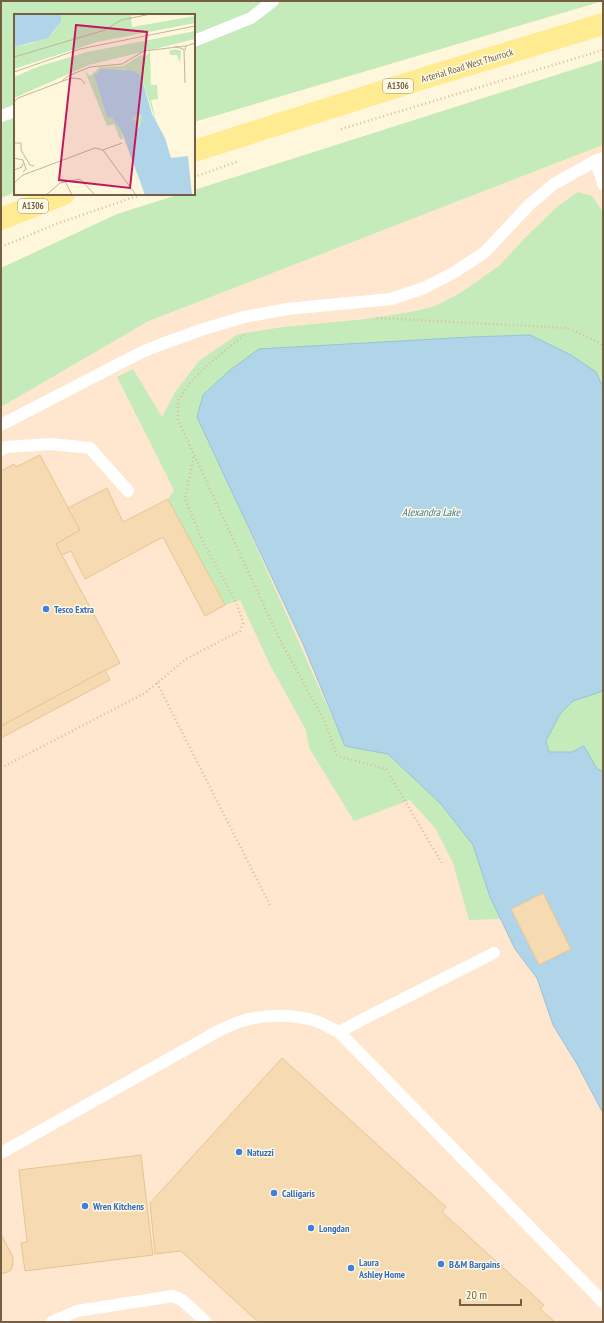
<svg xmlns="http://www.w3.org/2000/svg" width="604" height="1323" viewBox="0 0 604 1323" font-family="'PT Sans Narrow',sans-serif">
<rect width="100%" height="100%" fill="#fef7dc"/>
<!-- commercial -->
<path fill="#ffe7cf" d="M603 145V1322H1V407L149 321Z"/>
<!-- green -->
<g fill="#c5ebbb">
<path d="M1 1H603L194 122V15H15V192L1 198Z"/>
<path d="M603 60V145L149 321 1 407V268L117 214 180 194H194V190Z"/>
<path d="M578 192 592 196 603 212V387L596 372 530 335 259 349 197 417 230 488 345 746 388 754 441 804 473 845 483 875 501 919 469 920 453 863 435 828 410 800 354 821 309 748 306 730 270 665 240 600 225 605 168 499 174 490 117 377 133 369 162 417 175 392 199 361 238 334 283 327 366 319 416 311 435 306 462 292 500 265 524 239 558 206Z"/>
<path d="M600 691H603V771L597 769 584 746 572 752H549L546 741 560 714 573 701Z"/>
</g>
<!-- water -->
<path fill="#b0d5e8" stroke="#96c2da" d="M530 335 571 355 596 372 603 387V691L573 701 560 714 546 741 549 752H572L584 746 597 769 603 771V1113L577 1064 553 1025 537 978 515 949 490 897 473 845 441 804 388 754 345 746 303 644 197 417 203 395 230 370 259 349 471 337Z"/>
<!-- building -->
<g fill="#f5dab2" stroke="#e9c492">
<path d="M40 455 80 530 56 544 120 663 1 726V471L14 464 16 467Z"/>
<path d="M107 488 123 522 168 499 225 605 205 616 163 537 85 579 71 551 62 555 56 544 80 530 68 508Z"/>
<path d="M105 670 110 680 1 738V726Z"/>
<path d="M543 893 571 949 539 965 511 909Z"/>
<path d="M282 1058 446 1207 442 1212 544 1305 540 1309 555 1322H258L181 1251 155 1254 150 1203Z"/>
<path d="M141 1155 153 1255 25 1271 21 1243 27 1242 19 1170Z"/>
<path d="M1 1234 13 1257V1264L11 1270 7 1272 1 1274Z"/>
</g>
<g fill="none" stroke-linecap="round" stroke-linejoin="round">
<!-- path -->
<g stroke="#d9bd96" stroke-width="2.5" stroke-dasharray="1 3" stroke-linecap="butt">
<path d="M341 129 603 50"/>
<path d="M194 177 239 161"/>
<path d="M1 247 56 224 143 194"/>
<path d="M377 318 568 328 600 343 603 350"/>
<path d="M244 335 203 369 190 383 178 401V420L279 638 325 722 337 756 386 769 443 865"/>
<path d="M157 683 271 907"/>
<path d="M1 768 145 693 186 659 240 631 243 623 236 602 203 542 185 499 194 455"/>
</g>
<!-- lane -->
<g stroke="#fff" stroke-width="12">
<path d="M194 41 251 18 273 1"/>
<path d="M1 116 15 111"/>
<path d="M595 161 601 176 603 184"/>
<path d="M1 425 138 354 159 345 204 329 244 317 287 309 391 299 424 288 453 273 484 253 530 204 554 184 595 161 603 158"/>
<path d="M1 450 6 447 51 444 90 448 128 491"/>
<path d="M339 1032 375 1013 494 953"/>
<path d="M1 1153 206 1038C214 1033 222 1029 231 1025 257 1014 289 1013 316 1021 324 1024 332 1029 339 1032L603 1302"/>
<path d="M52 1322 77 1311 173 1296 182 1300 206 1322"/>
</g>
<!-- primary -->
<g stroke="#ffec92" stroke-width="22">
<path d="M194 151 428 77 603 24"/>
<path d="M1 219 64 194"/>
</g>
</g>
<!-- markers -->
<g fill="#3f7fe0" stroke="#fffae4" stroke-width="1.5">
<circle cx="46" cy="609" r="4"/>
<circle cx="239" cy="1152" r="4"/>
<circle cx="274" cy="1193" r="4"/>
<circle cx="85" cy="1206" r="4"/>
<circle cx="311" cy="1228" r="4"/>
<circle cx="441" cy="1264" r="4"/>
<circle cx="351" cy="1268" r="4"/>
</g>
<g text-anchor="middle" stroke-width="3" stroke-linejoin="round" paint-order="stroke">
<!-- shield labels -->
<g fill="#fffae4" stroke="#9e8e74" stroke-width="1">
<rect x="383" y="79" width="30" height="14" rx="3"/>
<rect x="18" y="199" width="30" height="14" rx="3"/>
</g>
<g font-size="9" font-weight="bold" fill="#745f44">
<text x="398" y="89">A1306</text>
<text x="33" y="209">A1306</text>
</g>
<!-- street labels -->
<g font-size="10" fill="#745f44" stroke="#fffae4">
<text transform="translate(467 65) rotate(-17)" y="4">Arterial Road West Thurrock</text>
</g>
<!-- shop labels -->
<g font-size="10" font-weight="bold" fill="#366cbe" stroke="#fffae4" text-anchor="start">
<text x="54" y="613">Tesco Extra</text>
<text x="247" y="1156">Natuzzi</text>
<text x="282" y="1197">Calligaris</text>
<text x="93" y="1210">Wren Kitchens</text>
<text x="319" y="1232">Longdan</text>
<text x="359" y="1266">Laura<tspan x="359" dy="12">Ashley Home</tspan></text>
<text x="449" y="1268">B&amp;M Bargains</text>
</g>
<!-- water labels -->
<g font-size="11" font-style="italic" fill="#417998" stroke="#fffae4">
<text x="431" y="516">Alexandra Lake</text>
</g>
</g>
<!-- overview -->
<g transform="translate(14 14)">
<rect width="181" height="181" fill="#fef7dc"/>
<path d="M47 0H128L117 2 118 13 181 2V9L83 28 0 55V33L18 29 38 20 47 8ZM181 17V25L75 51 0 84V63L26 52 73 38ZM161 35 167 37 166 49 163 41H156L155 37ZM136 37 137 71H143L144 85 137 86 143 111 127 62H80L93 103 98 104 107 116 109 125H106L100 110 93 112 71 57 76 62 86 53 109 52 127 41 131 43ZM121 100 128 102 125 114 117 106Z" fill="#c5ebbb"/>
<path d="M0 0H47V8L34 24 0 33ZM88 55 120 57 127 62 138 100 151 124 157 144 174 142 178 181H131L107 116 98 104 93 103 80 62ZM124 100 128 102 125 114 121 106 117 105Z" fill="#b0d5e8" fill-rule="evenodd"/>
<path fill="none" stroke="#c3b59a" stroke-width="1" d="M161 32 171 36 172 32 181 29M170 36 171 69M0 43 91 16 107 6 137 0M0 58 66 35 181 12M48 67 54 62 76 53 108 50 130 37 172 32M0 88 4 84 57 64 67 65 71 70M0 129H7V136M7 136 16 151 20 152M89 136 108 129M0 144 9 146 12 155 9 158M0 156 8 153 9 149M51 167 58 181M0 169 9 161 81 134 89 136 122 181M32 181 46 169 66 165 81 181"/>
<path fill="#c2185b" fill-opacity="0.15" stroke="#c2185b" stroke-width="2" d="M62 11 133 18 116 174 45 166Z"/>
<rect width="181" height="181" fill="none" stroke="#745f44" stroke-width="2"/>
</g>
<!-- border -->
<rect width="604" height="1323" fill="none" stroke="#745f44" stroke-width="4"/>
<!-- scale -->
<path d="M460 1299v6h61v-6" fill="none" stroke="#745f44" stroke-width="2"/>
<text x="466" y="1299" font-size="12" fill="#745f44" stroke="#fffae4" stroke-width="3" paint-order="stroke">20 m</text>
</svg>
